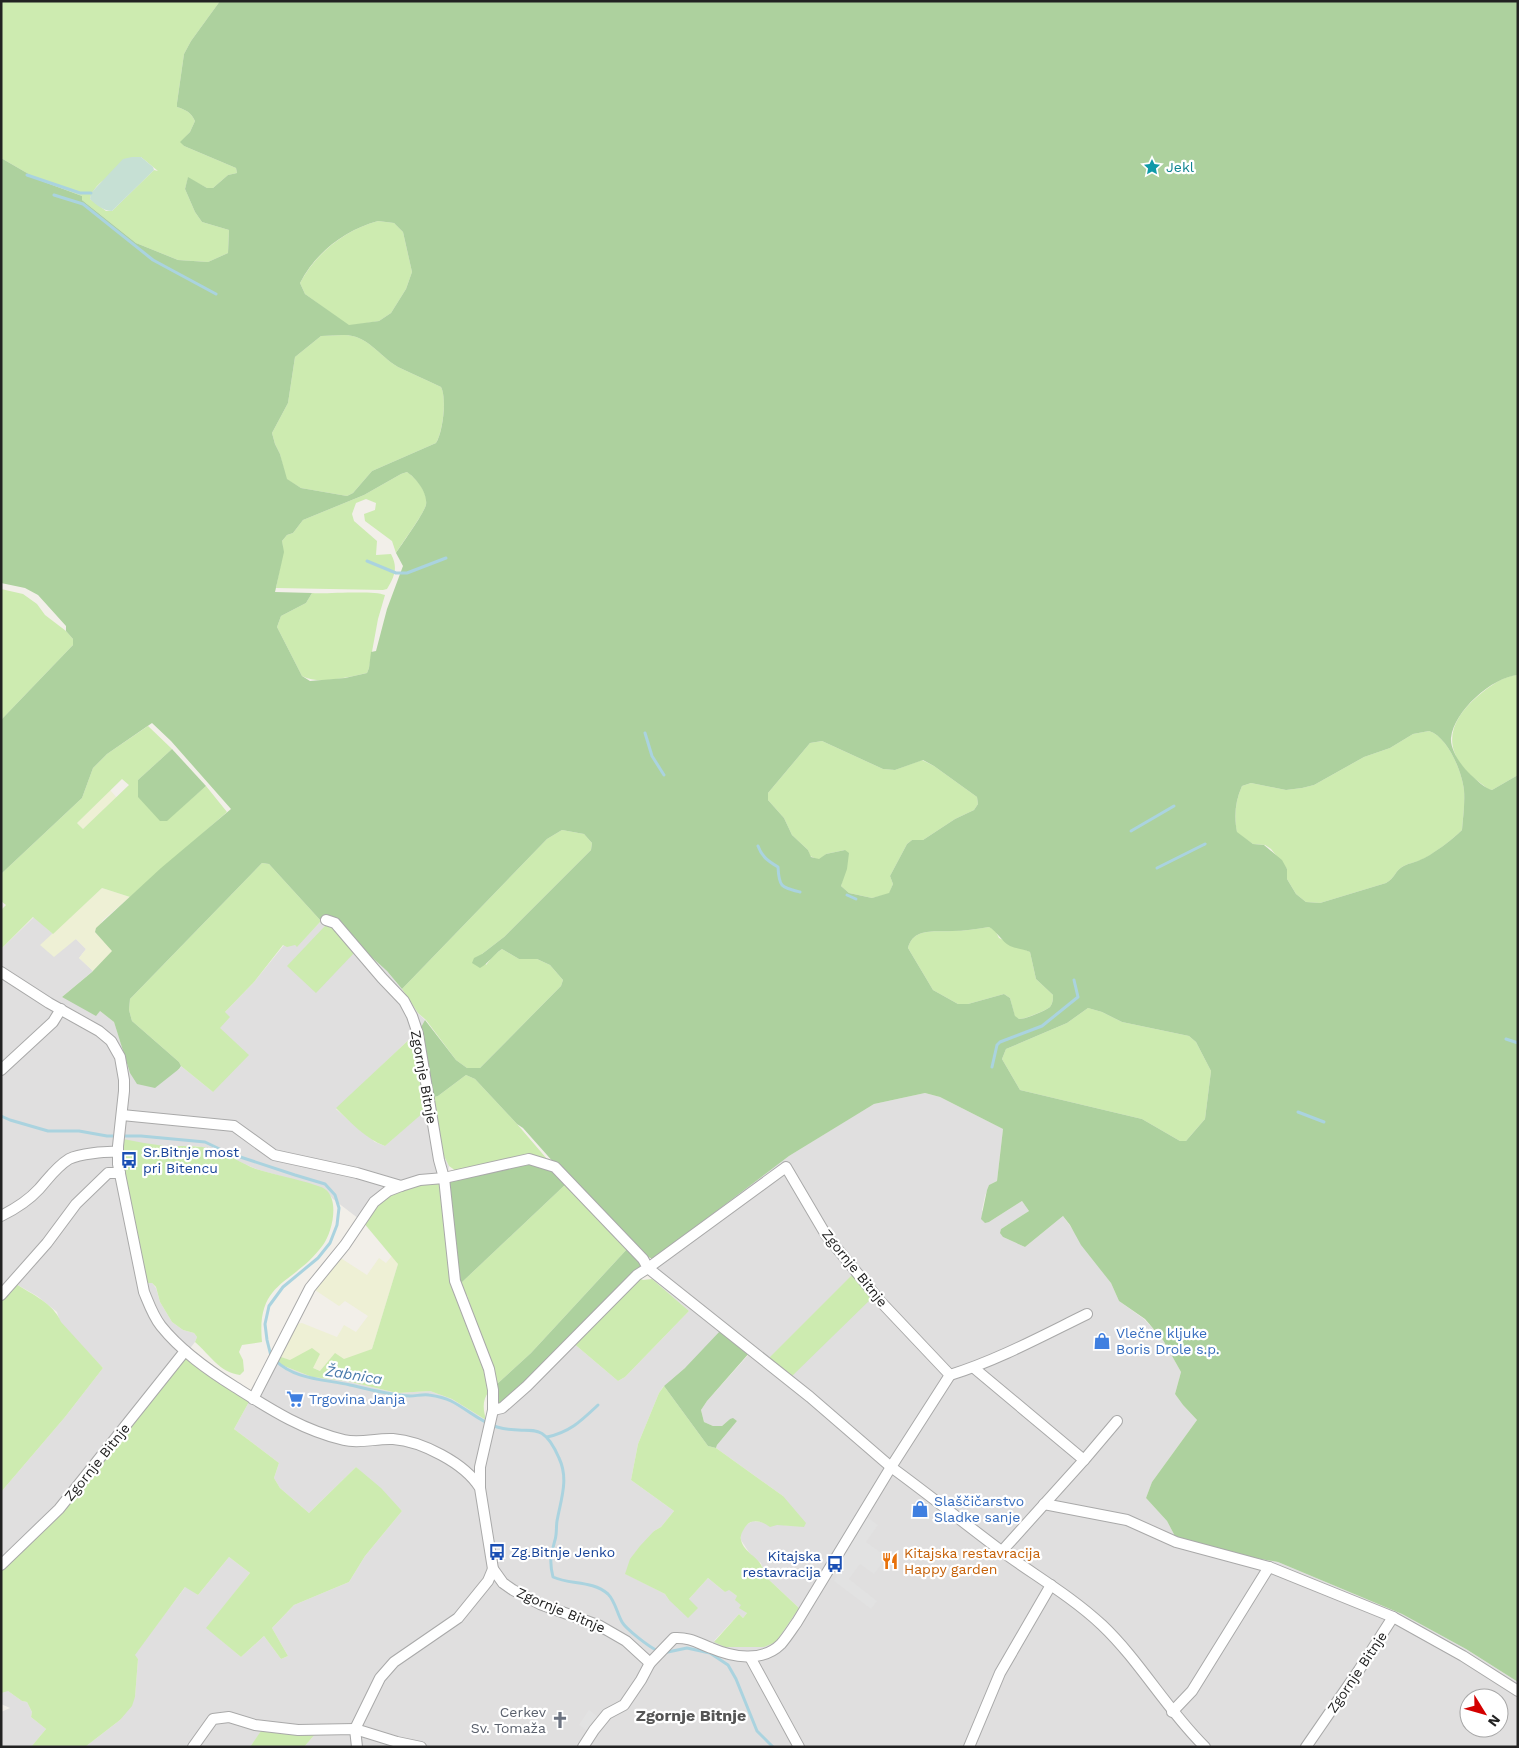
<svg xmlns="http://www.w3.org/2000/svg" width="1519" height="1748" viewBox="0 0 1519 1748" font-family="'Work Sans',sans-serif">
<rect width="100%" height="100%" fill="#f2efe9"/>
<!-- residential -->
<g fill="#e0dfdf" fill-rule="evenodd">
<path d="M326 916 387 971 402 989 418 1013 425 1020 420 1029 336 1109 354 1125 375 1142 385 1146 424 1111 433 1110 442 1152 449 1166 447 1180 363 1222 333 1199 325 1189 256 1169 214 1150 197 1146H166L152 1283 156 1288 160 1302 172 1322 183 1330 194 1333 197 1337 195 1342 55 1519 1 1571V1492L65 1417 103 1368 60 1322 57 1312 37 1296 16 1284 1 1299V949L34 917 53 934 41 945 76 939 86 949 79 958 93 971 62 997 100 1011 114 1022 130 1072 179 1070 181 1066 213 1092 220 1027 225 1012 254 982 284 945H295L297 946Z"/>
<path d="M925 1093 940 1097 1003 1129 997 1181 989 1185 985 1196 982 1210 989 1222 1022 1201 1029 1211 1001 1229 1003 1237 1025 1247 1063 1216 1111 1283 1119 1301 1144 1319 1163 1340 1181 1372 1175 1394 1183 1405 1197 1420 1152 1482 1146 1498 1167 1521 1177 1540 1226 1553 1278 1562 1402 1614 1466 1649 1518 1682V1747H304L315 1734 264 1728 250 1747H85L120 1720 135 1697 138 1659 134 1655 186 1586 198 1595 229 1557 250 1573 207 1628 241 1657 264 1636 281 1659 288 1656 272 1628 294 1605 349 1582 365 1556 402 1511 356 1467 309 1513 280 1488 274 1478 279 1463 234 1429 250 1400 274 1362 312 1377 347 1381 397 1393 430 1391 452 1399 486 1420 500 1403 572 1342 618 1381 625 1377 689 1311 652 1279 643 1265 789 1156 849 1119 874 1104ZM750 1353 707 1401 701 1410 704 1422 713 1426H722L730 1419 737 1421 717 1445 716 1448 783 1496 791 1526 753 1521 746 1525 741 1533V1540L752 1557 761 1563 762 1567 767 1569 766 1577 799 1608 714 1641 739 1614 743 1618 747 1613 737 1596 728 1589 725 1592 708 1578 689 1599 669 1600 665 1594 626 1574 654 1531 661 1527 674 1511 631 1480 638 1444 659 1393 663 1387 685 1368ZM1469 1698H1499V1728H1469Z"/>
<path d="M4 1691H8L22 1701 27 1702 32 1712 31 1717 46 1729 31 1747H1V1712L10 1708 1 1704V1693Z"/>
</g>
<!-- farmland -->
<g fill="#eef0d5">
<path d="M110 790 117 798 83 829 77 823Z"/>
<path d="M102 888 130 897 103 920 95 932 113 951 93 971 79 958 86 949 76 939 54 957 40 945Z"/>
<path d="M392 1256 398 1264 372 1349 321 1371 278 1356 297 1324 302 1323 337 1337 344 1325 356 1332 368 1316 345 1301 339 1306 312 1288 339 1257 367 1275 379 1258 386 1263Z"/>
</g>
<!-- grass -->
<g fill="#cdebb0" fill-rule="evenodd">
<path d="M1 1H220L191 41 184 54 177 103V107C186 110 191 112 195 121L190 132 181 142 184 146 236 168 237 173 228 175 213 188H207L188 178 185 189 195 212 202 222 229 230 228 253 208 262 178 260 136 243 82 200V196L39 180 1 158ZM141 157 158 171 154 170 112 211H106L90 199C93 181 126 166 141 157Z"/>
<path d="M378 221 394 223 403 232 412 272 406 289 391 313 379 321 349 326 305 294 300 283C317 252 345 230 378 221Z"/>
<path d="M344 335C368 335 379 356 398 367 412 374 427 380 441 387 447 398 443 432 436 443L372 471 353 493 347 496 301 488 286 479 280 454 275 444 272 433 288 403 295 357 321 336Z"/>
<path d="M407 472C416 478 429 493 426 505 423 515 402 543 396 553L392 541 365 521 364 514 375 510 376 503 366 499 356 503 352 514 354 521 377 541 376 555 391 554C398 567 395 576 387 589L383 590 276 588 283 552 282 541 287 535 293 533 303 520 364 495 401 474Z"/>
<path d="M1 589 23 594 37 604 45 615 66 631 73 639V645L1 720Z"/>
<path d="M312 593C327 594 374 590 385 595L378 619 369 668 367 673C349 677 319 685 302 676L277 627 281 616 306 603Z"/>
<path d="M1518 675V775L1492 790 1488 789C1481 783 1473 778 1467 772 1441 744 1452 718 1478 696 1489 687 1502 676 1518 675Z"/>
<path d="M148 726 172 749 138 780 167 820 206 786 227 812 130 897 102 888 53 934 33 917 1 949V910L6 905 1 901V874L82 798 93 768 107 754ZM122 779 129 785 83 829 77 823Z"/>
<path d="M1429 731C1448 737 1462 772 1464 790 1465 804 1463 817 1462 830 1453 839 1431 856 1421 860 1414 863 1408 863 1402 867 1395 871 1395 878 1386 883L1320 903 1306 902 1296 894 1287 879V869L1271 849 1265 845 1253 844 1237 833C1234 817 1235 801 1242 786L1251 783 1286 790 1302 788 1314 785 1364 757 1390 748 1413 734Z"/>
<path d="M822 741 883 769 895 770 922 760 934 766 977 797 978 804 974 810 955 819 923 840H912L907 844 890 876 893 884 889 894 872 898 849 893 841 886 843 878 845 850 826 854 819 860 810 856 808 850 792 835 784 818 768 800V793L810 743Z"/>
<path d="M562 830 584 834 592 843 591 850 504 937 482 954 486 965 494 955 502 949 519 959H537L550 965 563 980 561 986 480 1068H467L456 1060 426 1020 418 1013 402 989 547 839Z"/>
<path d="M262 863 269 864 321 921 297 947 295 945 287 947 283 945 254 982 225 1012 230 1017 220 1028 249 1055 213 1092 181 1066 179 1062 132 1021 129 1010 130 999Z"/>
<path d="M332 925 355 952 316 993 287 966 325 926Z"/>
<path d="M989 927 995 930 999 938 1030 952 1036 979 1053 995C1053 999 1053 1003 1050 1007 1045 1011 1025 1019 1019 1019L1015 1017 1010 998 1004 994 968 1004H958L933 990 908 948C913 927 936 932 952 931 964 931 977 929 989 927Z"/>
<path d="M1088 1008 1102 1012 1122 1022 1189 1036 1196 1042 1211 1071 1205 1119 1186 1141H1180L1142 1119 1020 1090 1002 1059 1006 1049 1067 1023Z"/>
<path d="M415 1034 424 1112 385 1146C366 1139 351 1123 336 1108Z"/>
<path d="M466 1075 475 1079 517 1124 547 1159 456 1171 449 1166 442 1152 431 1098 438 1096Z"/>
<path d="M123 1139C137 1142 151 1144 165 1146 181 1147 198 1144 214 1150 228 1154 241 1163 256 1169 263 1171 270 1173 278 1175 286 1177 320 1185 325 1189 340 1200 332 1233 323 1245 293 1286 256 1280 262 1342L242 1345 239 1352 243 1360 244 1371 240 1375C219 1372 210 1355 195 1342L197 1337 194 1333 183 1330 172 1322 160 1302 156 1287 152 1283H147L123 1167Z"/>
<path d="M420 1183H440L452 1281 481 1356 489 1391C482 1401 483 1408 486 1420L452 1399 430 1391 397 1393 347 1381 312 1377 274 1362 278 1356 290 1360 312 1348 320 1354 313 1368 320 1371 335 1353 344 1359 372 1349 398 1264 363 1222 377 1204 387 1196Z"/>
<path d="M567 1183 628 1248 531 1353 496 1385 467 1295 463 1294 460 1284Z"/>
<path d="M853 1274 873 1297 790 1378 768 1359Z"/>
<path d="M638 1277 643 1280 652 1279 689 1311 625 1377 618 1381 572 1342Z"/>
<path d="M16 1284C33 1295 53 1303 61 1322L103 1368 65 1417 1 1492V1299Z"/>
<path d="M185 1357 250 1400 234 1429 279 1463 274 1478 280 1488 309 1513 356 1467 381 1488 402 1511 365 1556 349 1582 294 1605 272 1628 288 1656 281 1659 264 1636 241 1657 206 1628 250 1573 229 1557 198 1595 185 1587 135 1655 138 1659 135 1697 132 1706 120 1720 85 1747H31L46 1729 31 1717 32 1712 27 1702 22 1701 8 1691 1 1693V1571L55 1519Z"/>
<path d="M664 1386 708 1446 716 1448 783 1496 806 1523 804 1527 777 1525 770 1527C762 1521 750 1517 744 1529 742 1532 740 1536 741 1540 744 1553 759 1557 762 1567L770 1572 766 1577 799 1608 776 1642 764 1647H725L714 1642 739 1614 743 1618 747 1613 739 1608 741 1605 735 1600 737 1596 729 1590 725 1592 708 1578 689 1599 698 1608 688 1618 669 1600 665 1594 625 1574 630 1559 640 1546 654 1531 661 1527 674 1511 631 1480 638 1444 659 1393Z"/>
<path d="M263 1728 316 1733 304 1747H250Z"/>
</g>
<!-- forest -->
<g fill="#add19e" fill-rule="evenodd">
<path d="M220 1H1518V675C1492 677 1454 711 1451 738 1450 750 1462 767 1471 775 1477 780 1484 788 1492 790L1518 775V1682L1466 1649 1402 1614 1278 1562 1226 1553 1177 1540 1167 1521 1146 1498 1152 1482 1197 1420 1183 1405 1175 1394 1181 1372 1163 1340 1145 1319 1119 1301 1111 1283 1081 1245 1070 1225 1063 1216 1025 1247 1003 1237 1000 1233 1001 1229 1029 1211 1022 1201 989 1222 985 1223 981 1219 987 1190 989 1185 997 1181 1003 1129 940 1097 925 1093 874 1104 789 1156 653 1259 648 1257 555 1164 523 1128 517 1124 475 1079 466 1075 438 1096 431 1098 420 1029 425 1020 456 1060 467 1068H480L561 986 563 980 550 965 537 959H519L502 949C493 955 489 963 480 968L472 963 474 958 482 954 504 937 591 850 592 843 584 834 562 830 547 839 402 989 387 971 326 916 321 921 269 864 262 863 130 999 129 1010 132 1021 179 1062 181 1066 179 1069 155 1088 137 1084 130 1073 114 1022 100 1011 96 1016 62 997 92 972 112 951 95 932 96 928 161 868 231 809 171 741 152 723 107 754 93 768 82 798 1 874V720L73 645V639L66 631V626L38 595 25 588 1 583V158L39 180 82 196V200L136 243 178 260 208 262 228 253 229 230 202 222 195 212 185 189 188 177 207 188H213L228 175 237 173 236 168 184 146 180 142 190 132 195 121C191 112 186 110 177 107V103L184 54 191 41ZM378 221 394 223 403 232 412 272 406 289 391 313 379 321 349 325 305 294 300 283C316 252 345 230 378 221ZM344 335C368 335 379 356 398 367 412 374 427 380 441 387 447 398 443 432 436 443L372 471 353 493 347 496 301 488 287 479 280 454 275 444 272 433 288 403 295 357 321 336ZM407 472C416 478 428 493 426 505 423 515 402 544 396 553L403 566 387 609 376 651 371 652 369 668 367 673 345 678 310 681 302 676 277 627 281 616 306 603 312 593 275 592 284 552 282 541 287 535 293 533 303 520 364 495 401 474ZM1429 731C1448 737 1462 772 1464 790 1465 804 1463 817 1462 830 1453 839 1431 856 1420 860 1414 863 1408 863 1402 867 1395 871 1395 878 1386 883L1320 903 1306 902 1296 894 1287 879V869L1282 860 1264 845 1253 844 1237 832C1234 817 1235 801 1242 786L1251 783 1286 790 1302 788 1314 785 1364 757 1390 748 1413 734ZM822 741 883 769 895 770 923 760 934 766 977 797 978 804 974 810 955 819 923 840H912L907 844 890 876 893 884 889 893 872 898 849 893 841 886 847 869 849 853 845 850 826 854 819 859 811 857 808 850 792 835 784 818 768 800V793L810 743ZM989 927C998 932 1001 941 1010 946 1017 949 1022 948 1030 952L1036 979 1053 995C1053 999 1053 1003 1050 1007 1045 1011 1026 1019 1019 1019L1015 1016 1010 998 1004 994 968 1004H958L933 990 908 948C913 927 936 932 952 931 964 931 977 929 989 927ZM1088 1008 1102 1012 1122 1022 1189 1036 1196 1042 1211 1071 1205 1119 1186 1141H1180L1142 1119 1020 1090 1002 1059 1006 1049 1067 1023Z"/>
<path d="M172 749 206 786 167 821H160L138 797V780Z"/>
<path d="M529 1162 554 1170 567 1183 460 1284 447 1180Z"/>
<path d="M628 1248 643 1265 510 1396 500 1403 496 1402V1385L531 1353Z"/>
<path d="M721 1330 750 1352 707 1401 701 1410 704 1422 713 1426H722L730 1419 733 1418 737 1421 717 1445 716 1448 708 1446 664 1386 685 1368Z"/>
</g>
<!-- wetland -->
<path fill="#c6e0d4" d="M132 157H141L153 167 154 170 112 211C104 211 96 205 90 199L91 193 123 159Z"/>
<!-- parking -->
<g fill="#e2e2e2">
<path d="M867 1517 878 1525 866 1542 887 1557 874 1574 860 1564 849 1579 877 1601 871 1609 834 1581 837 1576 830 1571Z"/>
<path d="M589 1710 598 1717 589 1732 579 1725Z"/>
</g>
<g fill="none" stroke-linecap="round" stroke-linejoin="round">
<!-- stream -->
<g stroke="#aad3df" stroke-width="3">
<path d="M27 175 80 193H91"/>
<path d="M54 195 83 204 153 260 216 294"/>
<path d="M367 561 396 573H407L446 558"/>
<path d="M645 733 652 756 664 775"/>
<path d="M1131 831 1174 806"/>
<path d="M758 846C762 857 768 861 778 867 779 887 781 887 800 892"/>
<path d="M1157 868 1205 844"/>
<path d="M847 895 856 899"/>
<path d="M1506 1039 1518 1043"/>
<path d="M992 1067 997 1045 1000 1042 1042 1026 1078 997 1074 980"/>
<path d="M1298 1112 1324 1122"/>
<path d="M1 1116 10 1120 48 1131H79L107 1136H141L205 1142 228 1153 295 1175 325 1184 335 1195 339 1208 337 1225 330 1243 318 1258 283 1287 269 1306 265 1324 267 1340 271 1356"/>
<path d="M275 1360C295 1380 324 1379 350 1385 369 1389 390 1395 410 1396 416 1396 423 1394 429 1395 436 1396 445 1398 451 1401 467 1409 480 1422 497 1427 529 1437 541 1416 559 1458 569 1479 561 1499 557 1521 556 1527 557 1534 555 1540 551 1555 549 1561 553 1577 570 1585 592 1580 608 1594 615 1601 617 1613 622 1622 626 1629 649 1647 658 1651"/>
<path d="M547 1437C570 1432 581 1421 598 1405"/>
<path d="M663 1653 687 1648 710 1653 728 1665 736 1679 757 1731 773 1747"/>
</g>
<!-- minor casing -->
<g stroke="#a9a9a9" stroke-width="12">
<g id="minor">
<path d="M326 920 335 923 382 978 404 1001 412 1016 418 1034 439 1160 444 1178 455 1281 489 1369 493 1390V1410L480 1467V1487"/>
<path d="M1 972 49 1003 99 1031 111 1041 120 1057 124 1080V1091L118 1146V1164L144 1292C149 1304 153 1316 161 1326 181 1351 208 1370 235 1387 270 1409 302 1430 344 1440 360 1444 376 1438 393 1439 421 1441 465 1463 480 1488L493 1569 503 1583 513 1590 540 1604 600 1626 626 1641 650 1663"/>
<path d="M1 1070 53 1022 61 1009"/>
<path d="M122 1115 234 1126 274 1155 357 1173 401 1186 420 1180 444 1178 529 1159 555 1167 643 1259 648 1268 810 1397 891 1467 950 1375 881 1302 826 1235 786 1167 648 1268 637 1275 527 1386 502 1408 493 1410"/>
<path d="M1 1216C15 1209 28 1201 39 1189 48 1179 56 1167 69 1159 79 1154 106 1151 118 1152"/>
<path d="M1 1295 47 1243 76 1204 108 1173H120"/>
<path d="M974 1368 1084 1460 1002 1551"/>
<path d="M950 1375C998 1360 1042 1336 1087 1314"/>
<path d="M253 1399 310 1288 345 1245 374 1202 388 1191 401 1186"/>
<path d="M1084 1460 1117 1421"/>
<path d="M1044 1504 1127 1520 1176 1542 1269 1567 1393 1617 1463 1656 1518 1691"/>
<path d="M1 1565 59 1509 185 1351"/>
<path d="M750 1657 799 1747"/>
<path d="M1172 1712 1192 1691 1269 1567"/>
<path d="M193 1747 213 1719 229 1717 255 1725 298 1730 355 1729 397 1742 421 1747"/>
<path d="M357 1747 355 1729 380 1678 394 1662 458 1618 488 1581 493 1569"/>
<path d="M583 1747 594 1730 607 1714 624 1705 641 1680 650 1663 674 1638C689 1637 698 1643 711 1648 732 1657 762 1663 781 1644 787 1637 792 1629 797 1622L891 1467C928 1494 964 1523 1000 1550 1034 1575 1071 1596 1102 1625 1140 1661 1167 1710 1205 1747"/>
<path d="M969 1747 1000 1673 1051 1585"/>
<path d="M1306 1747 1359 1670 1393 1617"/>
</g>
</g>
<!-- minor -->
<use href="#minor" stroke="#fff" stroke-width="10"/>
</g>
<!-- icons -->
<defs>
<g id="sight-bare" transform="scale(1.35)"><path d="M0-6L1.8-2.2L6-1.7L2.9 1.2L3.7 5.4L0 3.3L-3.7 5.4L-2.9 1.2L-6-1.7L-1.8-2.2Z" fill="#0f9aa8" stroke="#fff" stroke-width="2.5" paint-order="stroke"/></g>
<g id="bus-bare" transform="scale(1.35)"><path d="M-5-6H5V4H4V6H2V4H-2V6H-4V4H-5ZM-3.5-4V0h7V-4ZM-3.5 1.2v1.5H-2V1.2ZM2 1.2v1.5H3.5V1.2Z" fill="#1a4fb4" stroke="#fff" stroke-width="2.5" paint-order="stroke"/></g>
<g id="shop-bare" transform="scale(1.35)"><path d="M-5-2.5h2.3a2.7 3.5 0 0 1 5.4 0H5L5.5 6h-11ZM-1.5-2.5h3a1.5 2.3 0 0 0-3 0Z" fill="#3f7fe0" stroke="#fff" stroke-width="2.5" paint-order="stroke"/></g>
<g id="supermarket-bare" transform="scale(1.35)"><path d="M-6-5.5h2.5l.6 2H6L4.5 2H-2.5L-4.4-4H-6ZM-1.5 3.2a1.3 1.3 0 1 0 .1 0ZM3 3.2a1.3 1.3 0 1 0 .1 0Z" fill="#3f7fe0" stroke="#fff" stroke-width="2.5" paint-order="stroke"/></g>
<g id="restaurant-bare" transform="scale(1.35)"><path d="M-5-6h1v4h1v-4h1v4h1v-4h1v5L-1.5 .5V6h-2V.5L-5-1ZM5-6V6H3V1.5H1.5Q1.5-4 5-6Z" fill="#e8710a" stroke="#fff" stroke-width="2.5" paint-order="stroke"/></g>
<g id="church-bare" transform="scale(1.35)"><path d="M-1.2-6h2.4v3.5h3.3v2.4h-3.3V6h-2.4V-.1h-3.3v-2.4h3.3Z" fill="#6b7280" stroke="#fff" stroke-width="2.5" paint-order="stroke"/></g>
</defs>
<g fill-rule="evenodd">
<use href="#sight-bare" x="1152" y="167"/>
<use href="#bus-bare" x="129" y="1160"/>
<use href="#shop-bare" x="1102" y="1341"/>
<use href="#supermarket-bare" x="295" y="1399"/>
<use href="#shop-bare" x="920" y="1509"/>
<use href="#bus-bare" x="497" y="1552"/>
<use href="#restaurant-bare" x="890" y="1561"/>
<use href="#bus-bare" x="835" y="1564"/>
<use href="#church-bare" x="560" y="1720"/>
</g>
<g text-anchor="middle" stroke-width="4.5" stroke-linejoin="round" paint-order="stroke">
<!-- culture labels -->
<g font-size="14" fill="#0d838f" stroke="#fff" text-anchor="start">
<text x="1166" y="172">Jekl</text>
</g>
<!-- street labels -->
<g font-size="14" fill="#222" stroke="#fff">
<text transform="translate(424 1077) rotate(80)" y="5">Zgornje Bitnje</text>
<text transform="translate(855 1268) rotate(51)" y="5">Zgornje Bitnje</text>
<text transform="translate(97 1462) rotate(-51)" y="5">Zgornje Bitnje</text>
<text transform="translate(561 1610) rotate(23)" y="5">Zgornje Bitnje</text>
<text transform="translate(1357 1672) rotate(-56)" y="5">Zgornje Bitnje</text>
</g>
<!-- transit labels -->
<g font-size="14" fill="#164399" stroke="#fff" text-anchor="start">
<text x="143" y="1157">Sr.Bitnje most<tspan x="143" dy="16">pri Bitencu</tspan></text>
<text x="511" y="1557">Zg.Bitnje Jenko</text>
<text x="821" y="1561" text-anchor="end">Kitajska<tspan x="821" dy="16">restavracija</tspan></text>
</g>
<!-- shop labels -->
<g font-size="14" fill="#366cbe" stroke="#fff" text-anchor="start">
<text x="1116" y="1338">Vlečne kljuke<tspan x="1116" dy="16">Boris Drole s.p.</tspan></text>
<text x="309" y="1404">Trgovina Janja</text>
<text x="934" y="1506">Slaščičarstvo<tspan x="934" dy="16">Sladke sanje</tspan></text>
</g>
<!-- food labels -->
<g font-size="14" fill="#c56008" stroke="#fff" text-anchor="start">
<text x="904" y="1558">Kitajska restavracija<tspan x="904" dy="16">Happy garden</tspan></text>
</g>
<!-- worship labels -->
<g font-size="14" fill="#5b616d" stroke="#fff" text-anchor="end">
<text x="546" y="1717">Cerkev<tspan x="546" dy="16">Sv. Tomaža</tspan></text>
</g>
<!-- water labels -->
<g font-size="15" font-style="italic" fill="#4a7aab" stroke="#fff">
<text transform="translate(354 1375) rotate(9)" y="5">Žabnica</text>
</g>
<!-- quarter labels -->
<g font-size="16" font-weight="bold" fill="#555" stroke="#fff">
<text x="691" y="1721">Zgornje Bitnje</text>
</g>
</g>
<!-- border -->
<rect width="1519" height="1748" fill="none" stroke="#222222" stroke-width="5"/>
<!-- north arrow -->
<g transform="translate(1484 1713) rotate(127)"><circle r="24" fill="#ffffff" stroke="#a7a7a7"/>
<path d="M0-4L9 19L0 12L-9 19Z" fill="#d40000"/>
<text y="-8" font-size="14" font-weight="bold" text-anchor="middle" fill="#222222">N</text>
</g>
</svg>
